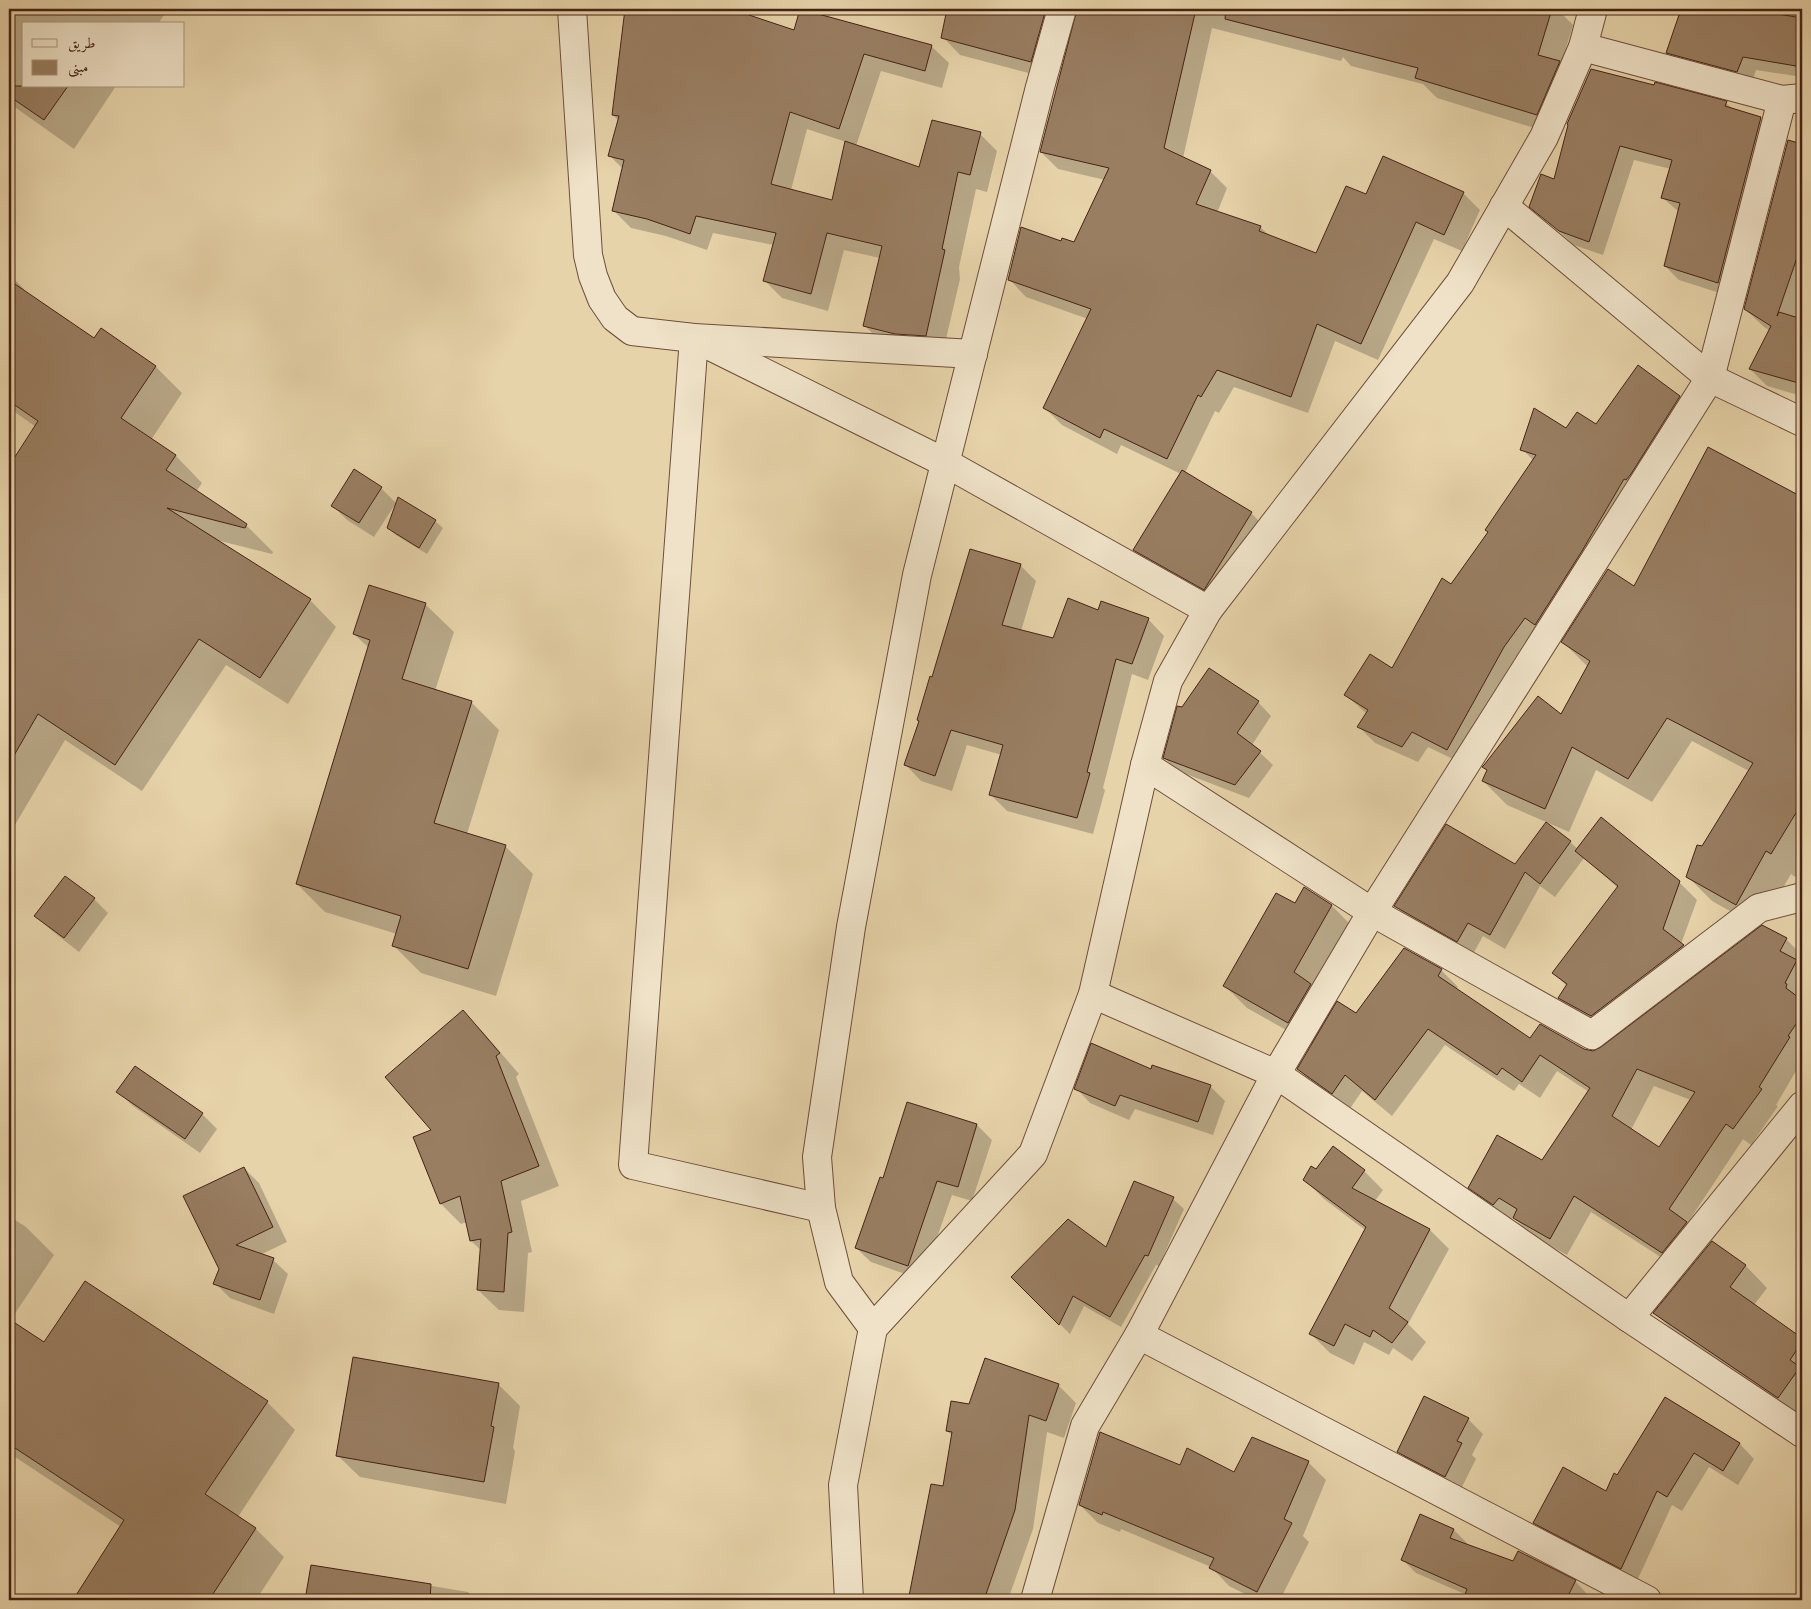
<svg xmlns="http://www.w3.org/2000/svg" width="1811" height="1609" viewBox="0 0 1811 1609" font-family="'Sorts Mill Goudy',Amiri,serif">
<rect width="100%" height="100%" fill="#e7d3aa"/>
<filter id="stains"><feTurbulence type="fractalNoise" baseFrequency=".004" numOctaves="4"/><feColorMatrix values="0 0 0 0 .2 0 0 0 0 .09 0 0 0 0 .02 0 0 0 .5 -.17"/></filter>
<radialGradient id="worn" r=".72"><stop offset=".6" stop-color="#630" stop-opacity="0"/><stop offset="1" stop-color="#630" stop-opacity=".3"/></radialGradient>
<!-- shadow -->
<g fill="#0003" fill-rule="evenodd">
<path d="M9 9H168L158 24H24V86H116L74 149 9 103Z"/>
<path d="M232 9H246L242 15Z"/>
<path d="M635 9H727L795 31 931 46 949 63 942 88 881 71 856 146 920 169 980 134 997 151 987 192 976 189 959 267 960 279 943 352 882 343 865 326 880 258 844 250 828 311 782 298 765 281 774 245 713 233 707 250 666 236 631 228 614 211 623 169 609 155 619 121 613 115 621 51ZM807 129 846 142 833 202 791 190Z"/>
<path d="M949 9H1351L1355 13 1359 9H1380L1437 23 1424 9H1557L1573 25 1561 64 1557 135 1437 98 1423 84 1351 66 1343 57 1341 61 1212 28 1183 158 1210 171 1227 188 1217 213 1260 227 1270 236 1317 255 1367 196 1463 193 1480 210 1462 251 1434 239 1378 360 1335 341 1308 413 1234 387 1219 413 1215 411 1185 473 1251 513 1273 535 1226 611 1156 572 1134 550 1181 474 1121 445 1117 454 1062 425 1045 408 1088 319 1026 297 1009 279 1062 243 1074 244 1105 180 1058 169 1041 152 1078 11 1068 15 1048 78 960 55 943 37Z"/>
<path d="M1682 9H1802V77L1756 70 1751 85 1681 66 1667 53Z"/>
<path d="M1726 103 1734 110 1761 118 1775 132 1732 297 1679 280 1665 266 1679 212 1663 198 1671 169 1634 160 1603 255 1574 245 1531 206 1555 180 1569 125Z"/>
<path d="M1789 142 1802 146V309L1799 319 1802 320V396L1767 386 1750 369 1770 331 1763 326 1745 309Z"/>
<path d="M9 274 24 289 23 291 94 340 155 366 182 393 151 440 176 456 202 483 196 492 246 525 273 552 272 554 216 540 310 600 336 627 288 704 226 665 142 791 65 740 9 835V468L36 427 9 408Z"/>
<path d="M1680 396 1695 412 1463 764 1428 747 1418 762 1375 743 1359 727 1367 714 1346 695 1393 670 1489 532 1534 461 1522 449 1566 430 1596 426Z"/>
<path d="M1708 448 1802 498V865L1795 877 1791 874 1761 926 1786 939 1802 955 1799 963 1802 967V1061L1776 1105 1778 1106 1751 1145 1743 1139 1687 1224 1703 1240 1679 1269 1591 1212 1567 1255 1531 1235 1513 1217 1511 1221 1486 1204 1469 1187 1542 1162 1589 1092 1557 1071 1540 1098 1519 1084 1514 1091 1445 1045 1392 1116 1362 1091 1349 1110 1315 1086 1298 1069 1313 1045 1247 1008 1224 985 1295 905 1305 889 1332 906 1354 928 1317 992 1334 1009 1356 1015 1441 970 1458 987 1456 990 1530 1040 1593 1052 1602 1049 1760 928 1712 901 1688 877 1702 848 1749 771 1692 741 1652 802 1596 770 1569 832 1507 805 1483 781 1487 771 1484 767 1561 716 1588 667 1563 642 1634 588ZM1654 1086 1691 1100 1659 1148 1631 1130Z"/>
<path d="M381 488 396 503 374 537 347 520 333 506Z"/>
<path d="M398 499 435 521 443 528 427 554 396 535 389 528Z"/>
<path d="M1020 565 1036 581 1021 631 1054 640 1098 611 1148 619 1164 636 1148 680 1132 674 1103 788 1105 790 1093 834 1007 811 991 795 1002 755 967 745 952 791 921 781 905 764 933 678Z"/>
<path d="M370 586 426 605 454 632 435 691 471 702 499 730 467 834 505 846 533 874 496 996 421 973 393 945 397 934 325 912 297 884 369 648 354 634Z"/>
<path d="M1258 702 1271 716 1252 745 1273 765 1249 798 1178 771 1164 758 1183 709Z"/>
<path d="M1570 842 1578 849 1679 882 1697 900 1681 944 1701 964 1609 1034 1577 1015 1559 998 1567 986 1553 973 1618 888 1584 858 1555 897 1540 886 1505 949 1483 936 1472 956 1410 921 1396 906 1516 866Z"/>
<path d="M94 899 108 913 79 952 51 930 36 916Z"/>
<path d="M463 1012 483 1032 519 1074 516 1077 559 1186 521 1201 532 1252 528 1253 524 1312 499 1310 478 1290 482 1251 471 1241 467 1222 461 1224 441 1204 433 1131Z"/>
<path d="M1152 1071 1210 1086 1225 1101 1213 1135 1135 1109 1129 1120 1090 1103 1076 1088Z"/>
<path d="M118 1092 202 1114 217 1129 200 1153 133 1106Z"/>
<path d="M908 1103 977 1125 992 1140 972 1201 952 1195 922 1280 871 1262 856 1248 884 1179Z"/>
<path d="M1333 1148 1364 1171 1383 1190 1375 1201 1430 1230 1449 1249 1408 1324 1426 1342 1412 1361 1393 1348 1389 1355 1364 1342 1354 1365 1330 1353 1311 1334 1365 1230 1324 1199 1305 1180 1316 1170Z"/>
<path d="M244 1168 259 1183 287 1242 260 1255 273 1260 288 1274 274 1314 230 1298 215 1283 220 1269Z"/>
<path d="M1173 1199 1184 1209 1159 1266 1156 1265 1121 1327 1084 1306 1070 1334 1012 1277 1106 1249Z"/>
<path d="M9 1216 26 1227 54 1255 10 1321 45 1344 267 1402 295 1430 238 1517 256 1529 284 1557 256 1600H74L121 1527 9 1453Z"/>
<path d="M1745 1265 1767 1288 1754 1305 1802 1339V1417L1677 1335 1655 1313Z"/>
<path d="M498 1384 520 1406 513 1448 515 1451 506 1504 360 1477 337 1455Z"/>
<path d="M1058 1385 1076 1403 1064 1438 1047 1432 1033 1529 1008 1600H916L911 1595 944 1488 953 1436 947 1431 970 1406Z"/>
<path d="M1666 1398 1740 1444 1754 1459 1738 1485 1709 1467 1682 1511 1672 1505 1636 1583 1549 1538 1535 1523 1607 1492Z"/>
<path d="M1468 1419 1483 1434 1472 1455 1476 1459 1460 1491 1413 1466 1398 1451Z"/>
<path d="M1308 1462 1326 1480 1303 1536 1309 1542 1280 1600H1282H1257L1229 1586 1211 1567 1121 1529 1120 1532 1098 1523 1080 1505 1180 1466 1234 1473Z"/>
<path d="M1454 1530 1467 1543 1466 1545 1575 1581 1588 1595 1586 1600H1465L1467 1595 1416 1573 1402 1559Z"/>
<path d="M312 1566 468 1592 477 1600H306Z"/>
</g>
<!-- building -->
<g fill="#997e62" stroke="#452215" fill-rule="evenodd">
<path d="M625 9H731L794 30 800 9 932 45 925 71 864 54 839 129 790 112 771 184 832 200 845 141 919 167 932 120 981 132 970 175 958 172 942 249 945 250 926 336 895 334 863 326 882 246 827 233 811 294 763 281 776 233 696 216 690 234 647 219 612 211 624 160 608 156 619 116 612 115Z"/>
<path d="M947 9H1046L1031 62 941 38Z"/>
<path d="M1077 9H1196L1164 148 1211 170 1196 204 1261 226 1259 231 1316 253 1346 186 1366 194 1383 156 1464 192 1444 235 1416 222 1361 344 1317 324 1291 397 1217 370 1201 397 1198 395 1167 459 1104 429 1100 438 1043 408 1091 309 1008 280 1021 227 1061 241 1062 238 1074 242 1109 168 1040 152Z"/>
<path d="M1226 9H1552L1538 55 1560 61 1537 115 1415 78 1418 68 1225 19Z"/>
<path d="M1681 9H1763L1778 11V14L1802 18V67L1743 57 1737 72 1666 53Z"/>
<path d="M1591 69 1654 85 1655 82 1727 101 1725 106 1761 117 1718 283 1664 266 1680 203 1661 198 1672 160 1620 146 1589 242 1559 231 1529 207 1541 174 1554 179 1568 125 1567 124Z"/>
<path d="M9 86H68L44 120 9 96Z"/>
<path d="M1788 140 1802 144V243L1777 316 1779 312 1802 319V384L1749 369 1771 326 1744 309Z"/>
<path d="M9 280 94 338 101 328 156 366 121 418 176 455 166 470 247 524 245 528 167 508 311 599 260 678 199 639 115 765 38 714 9 764V466L38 421 9 401Z"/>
<path d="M1638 365 1680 396 1631 474 1626 480 1624 479 1582 551 1535 625 1525 618 1504 647 1447 750 1412 732 1402 747 1357 727 1368 710 1344 695 1370 654 1392 668 1442 578 1451 584 1488 532 1485 530 1536 455 1520 450 1534 408 1566 428 1577 412 1596 424Z"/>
<path d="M1708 447 1802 497V803L1771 854 1766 851 1736 905 1686 877 1697 845 1702 846 1753 763 1667 718 1628 779 1572 747 1545 809 1482 781 1487 770 1482 767 1484 765 1538 696 1561 714 1590 661 1561 642 1608 569 1634 586Z"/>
<path d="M354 469 382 487 359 523 331 506Z"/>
<path d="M1182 470 1252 512 1204 590 1133 550Z"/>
<path d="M398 497 436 520 419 548 387 528Z"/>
<path d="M970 549 1021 564 1002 625 1053 638 1068 598 1098 610 1101 601 1149 618 1132 664 1116 659 1087 772 1090 773 1077 818 989 795 1003 745 951 730 935 776 904 765 919 721 917 720 930 676 932 677Z"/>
<path d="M369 585 426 603 402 679 472 701 434 823 506 845 468 969 392 946 401 916 296 884 370 640 353 634Z"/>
<path d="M1209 668 1259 701 1237 733 1261 751 1235 785 1163 758 1177 706 1182 707Z"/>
<path d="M1601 817 1680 881 1663 929 1684 945 1591 1016 1558 998 1567 984 1552 973 1618 886 1575 851Z"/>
<path d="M1546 822 1571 841 1540 884 1525 872 1490 935 1468 923 1457 942 1394 906 1446 824 1515 864Z"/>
<path d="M65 876 95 898 64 938 34 916Z"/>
<path d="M1304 887 1332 905 1294 972 1311 984 1288 1023 1223 986 1276 893 1295 903Z"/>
<path d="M1762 925 1787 938 1780 951 1797 960 1785 983 1787 984 1786 988 1802 1000V1015L1788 1036 1790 1037 1759 1087 1762 1089 1733 1129 1726 1124 1669 1209 1687 1222 1662 1253 1574 1196 1550 1239 1513 1218 1517 1209 1499 1198 1493 1205 1468 1188 1497 1135 1542 1160 1590 1088 1540 1055 1522 1082 1502 1068 1497 1075 1428 1029 1375 1100 1345 1075 1332 1094 1297 1069 1337 1001 1356 1013 1404 948 1442 969 1438 976 1530 1038 1540 1024 1584 1049 1593 1051 1601 1047ZM1637 1069 1695 1092 1659 1147 1612 1116Z"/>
<path d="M463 1010 500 1053 496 1056 539 1166 501 1181 512 1232 508 1233 504 1292 477 1290 481 1239 470 1241 460 1196 440 1204 413 1137 431 1130 385 1077Z"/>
<path d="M1091 1043 1151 1069 1152 1065 1211 1085 1198 1122 1120 1095 1115 1106 1074 1089Z"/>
<path d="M135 1066 203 1113 185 1139 116 1092Z"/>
<path d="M907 1102 977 1124 958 1187 937 1181 908 1266 855 1248 880 1177 883 1178Z"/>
<path d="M1333 1146 1365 1170 1352 1188 1430 1229 1389 1308 1408 1322 1392 1343 1373 1330 1370 1337 1345 1324 1334 1346 1309 1334 1366 1227 1303 1180 1311 1166 1316 1169Z"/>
<path d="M244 1167 273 1227 236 1245 274 1258 260 1300 213 1284 219 1269 183 1196Z"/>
<path d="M1134 1181 1174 1197 1148 1256 1145 1255 1110 1317 1073 1296 1059 1325 1011 1277 1068 1219 1106 1247Z"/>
<path d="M1712 1241 1746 1265 1730 1287 1802 1338V1342L1790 1360 1800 1367 1778 1398 1653 1313Z"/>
<path d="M85 1281 268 1401 205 1494 256 1528 209 1600H73L124 1520 9 1444V1319L44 1342Z"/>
<path d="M353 1357 499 1383 491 1426 494 1427 484 1482 336 1456Z"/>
<path d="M985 1358 1059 1384 1046 1421 1029 1415 1015 1510 984 1600H934L909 1596 931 1484 943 1486 952 1432 946 1431 951 1401 969 1404Z"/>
<path d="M1424 1396 1469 1418 1457 1441 1462 1443 1445 1477 1397 1452Z"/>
<path d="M1665 1397 1740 1443 1723 1471 1694 1453 1667 1497 1657 1491 1621 1569 1533 1523 1563 1467 1606 1491 1614 1473 1617 1475Z"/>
<path d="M1100 1432 1180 1465 1187 1448 1234 1472 1252 1437 1309 1461 1284 1519 1292 1523 1257 1592 1209 1568 1214 1558 1103 1512 1102 1515 1079 1505Z"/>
<path d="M1420 1514 1454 1529 1450 1538 1513 1561 1518 1551 1576 1580 1566 1600H1463L1467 1589 1401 1560Z"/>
<path d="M311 1565 431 1584 430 1600H305Z"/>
</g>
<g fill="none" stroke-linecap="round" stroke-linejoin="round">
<!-- street casing -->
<g stroke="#6e4e3a" stroke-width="30">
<g id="street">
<path d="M572 9 588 255 593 276 602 299 615 318 632 331 694 338 973 354"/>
<path d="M1583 47 1782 100 1802 98"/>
<path d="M1504 206 1710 378 1802 422"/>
<path d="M1145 765 1372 912 1592 1035 1759 908 1802 897"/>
<path d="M1093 994 1276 1074 1629 1318 1802 1433"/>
<path d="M821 1208 633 1165 694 338 944 462 1208 610"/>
<path d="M1629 1318 1802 1106"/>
<path d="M873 1328 839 1282 821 1208 817 1157 851 927 917 575 1040 87 1062 9"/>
<path d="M1139 1335 1647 1600"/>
<path d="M849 1600 843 1485 873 1328 1033 1154 1093 994 1145 765 1168 681 1208 610 1460 283 1544 137 1583 47 1593 9"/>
<path d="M1035 1600 1085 1426 1139 1335 1276 1074 1372 912 1710 378 1782 100"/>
</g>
</g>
<!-- street -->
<use href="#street" stroke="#efe2c8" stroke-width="28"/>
</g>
<!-- margin -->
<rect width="1811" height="1609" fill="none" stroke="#e7d3aa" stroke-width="30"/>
<rect x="10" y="10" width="1791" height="1589" fill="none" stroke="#452215" stroke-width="2.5"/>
<rect x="15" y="15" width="1781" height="1579" fill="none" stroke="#452215"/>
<!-- legend -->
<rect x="22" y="22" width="162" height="65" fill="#efe2c8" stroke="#ab9580"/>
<rect x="32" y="39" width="25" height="8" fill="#efe2c8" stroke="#ab9580"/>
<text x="68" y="48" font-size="15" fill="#452215">طريق</text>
<rect x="32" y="60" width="25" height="15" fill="#997e62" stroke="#ab9580"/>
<text x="68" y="72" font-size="15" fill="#452215">مبنى</text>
<rect width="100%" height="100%" filter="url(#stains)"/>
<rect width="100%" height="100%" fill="url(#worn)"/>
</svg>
